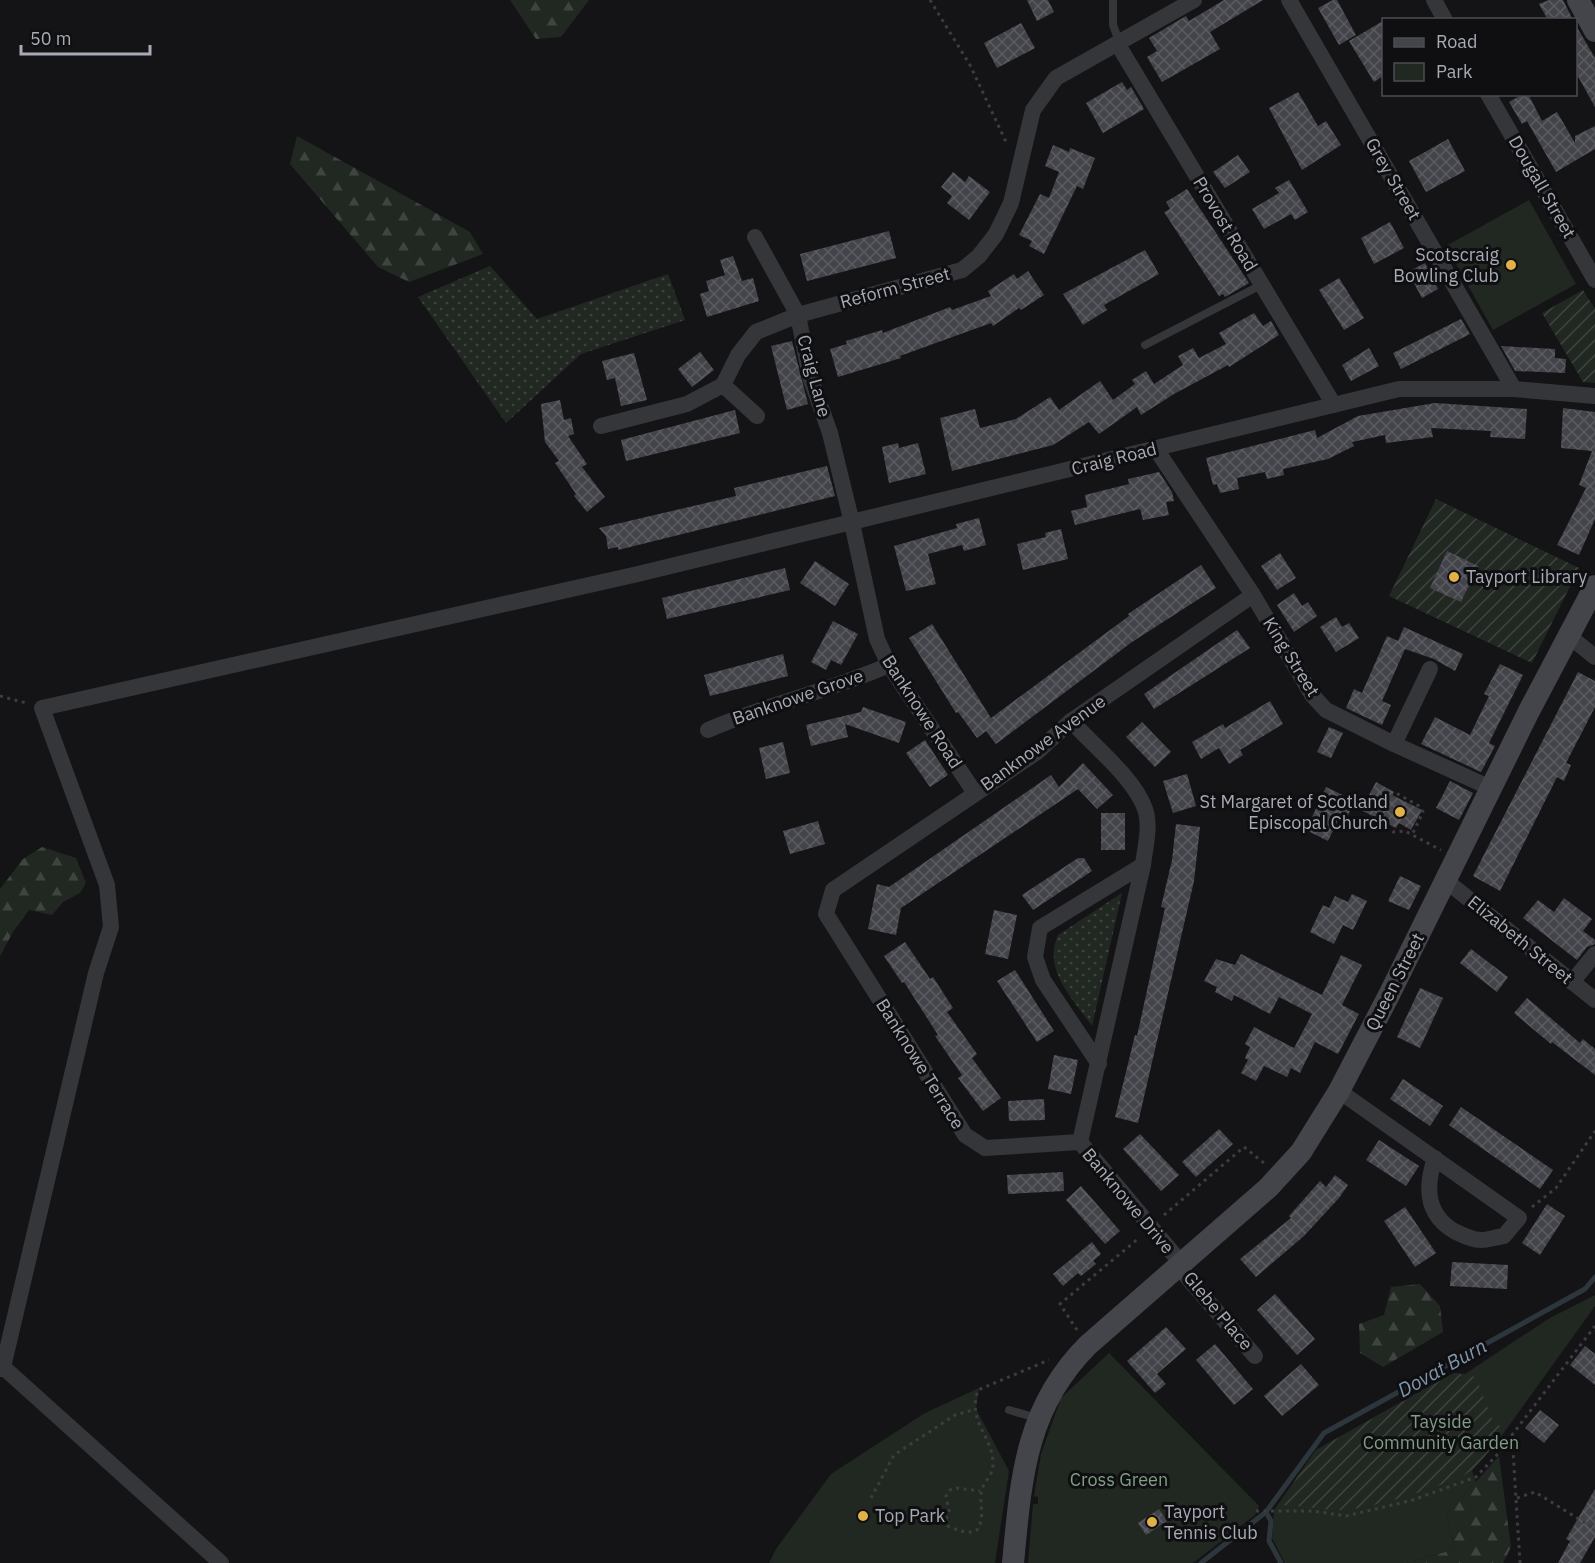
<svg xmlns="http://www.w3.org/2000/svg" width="1595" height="1563" viewBox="0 0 1595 1563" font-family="'IBM Plex Sans',sans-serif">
<defs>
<pattern id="grass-dots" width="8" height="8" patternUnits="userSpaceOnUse" patternTransform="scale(1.5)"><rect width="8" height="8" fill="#212822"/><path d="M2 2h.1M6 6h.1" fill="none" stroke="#3e4440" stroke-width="1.8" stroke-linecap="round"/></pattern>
<pattern id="forest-firs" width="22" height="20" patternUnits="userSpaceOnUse" patternTransform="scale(1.5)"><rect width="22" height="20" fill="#212822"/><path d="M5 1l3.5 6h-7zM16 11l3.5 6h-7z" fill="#3e4440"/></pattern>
<pattern id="garden-furrows" width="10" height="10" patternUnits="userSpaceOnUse" patternTransform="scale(1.5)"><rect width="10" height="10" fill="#212822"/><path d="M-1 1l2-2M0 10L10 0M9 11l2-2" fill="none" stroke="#3e4440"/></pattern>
<pattern id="building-cross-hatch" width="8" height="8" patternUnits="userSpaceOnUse" patternTransform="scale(1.5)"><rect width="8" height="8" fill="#434449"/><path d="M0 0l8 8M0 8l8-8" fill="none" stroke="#5b5c61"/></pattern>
</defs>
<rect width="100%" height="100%" fill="#141416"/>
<!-- grass -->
<g fill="url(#grass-dots)">
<path d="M490 266 537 319 668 274 685 320 581 354 506 423 418 297Z"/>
<path d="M1122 893 1092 1026C1073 999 1042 969 1058 935Z"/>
</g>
<!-- forest -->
<g fill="url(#forest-firs)">
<path d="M510 0H589L561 37 536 39Z"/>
<path d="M297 136 470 232 483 254 409 282 378 267 290 164Z"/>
<path d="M42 847 76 858 86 883 80 893 63 902 52 915 29 910 13 932 0 956V889L23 859Z"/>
<path d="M1420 1284 1440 1306 1443 1332 1383 1367 1360 1353 1359 1324 1384 1315 1391 1287Z"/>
<path d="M1499 1456 1511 1547 1503 1563H1406L1455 1549 1446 1515Z"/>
</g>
<!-- park -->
<g fill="#212822">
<path d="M1529 200 1576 284 1493 330 1446 246Z"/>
<path d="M1595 1295V1306L1503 1434 1472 1471 1476 1482 1446 1515 1455 1549 1406 1563H1285L1272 1538 1274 1510 1316 1450 1431 1385 1454 1373 1465 1374 1548 1319Z"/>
<path d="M1109 1353 1259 1506 1255 1515 1193 1563H1028L1033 1504H1038V1497L1034 1496 1041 1454 1061 1398Z"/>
<path d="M979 1388 976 1409 1009 1471 995 1563H769L776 1549 831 1474 925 1413Z"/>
</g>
<!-- garden -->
<g fill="url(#garden-furrows)">
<path d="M1583 290 1595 309V383L1583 382 1542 313Z"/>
<path d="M1436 499 1579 568 1532 663 1389 596Z"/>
<path d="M1454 1373 1476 1377 1492 1419 1501 1427 1503 1434C1493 1445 1484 1459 1473 1469 1458 1483 1368 1509 1346 1510 1323 1511 1301 1505 1278 1505L1316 1450Z"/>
</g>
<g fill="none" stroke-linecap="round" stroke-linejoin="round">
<!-- stream -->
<g stroke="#2e363d" stroke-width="5">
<path d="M1266 1512 1271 1521 1269 1541 1281 1563"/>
<path d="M1201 1563 1266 1512 1324 1433 1585 1289 1595 1277"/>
</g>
</g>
<!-- building -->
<g fill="url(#building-cross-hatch)">
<path d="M1027 0H1048L1054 12 1037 21Z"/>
<path d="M1224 0H1263L1210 32 1220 49 1162 82 1147 57 1157 51 1149 38 1186 16 1189 21Z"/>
<path d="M1333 0H1337L1356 35 1339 45 1318 8Z"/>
<path d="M1549 0H1563L1573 20H1548L1539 4Z"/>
<path d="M1383 21V76L1374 82 1349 41Z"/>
<path d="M1021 23 1035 48 997 68 984 43Z"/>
<path d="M1575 24 1595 58V107L1575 71Z"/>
<path d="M1122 82 1127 90 1131 87 1144 109 1103 133 1086 103Z"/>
<path d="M1298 92 1318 126 1326 121 1341 145 1302 170 1269 108Z"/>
<path d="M1523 94H1528L1542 121 1557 112 1575 143V136L1595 126V149L1556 172 1527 121 1522 124 1509 102Z"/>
<path d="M1448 139 1465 171 1426 192 1409 161Z"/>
<path d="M1053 145 1069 152 1070 148 1095 158 1083 189 1077 186 1044 254 1029 246 1032 241 1019 235 1040 194 1049 198 1059 172 1045 166Z"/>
<path d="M1238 155 1250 172 1225 188 1213 172Z"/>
<path d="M953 172 965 182 969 176 990 192 969 220 947 203 952 196 941 187Z"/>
<path d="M1289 180 1308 212 1295 220 1291 214 1264 229 1252 209 1279 193 1275 188Z"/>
<path d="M1187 189 1249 283 1225 297 1223 294 1219 296 1164 212 1170 209 1166 202Z"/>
<path d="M1390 222 1404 248 1374 264 1361 238Z"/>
<path d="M889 231 896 258 807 281 800 254Z"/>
<path d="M1145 250 1159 274 1104 305 1107 310 1083 325 1063 294Z"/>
<path d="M733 256 742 281 753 278 759 301 707 317 700 294 709 291 706 281 725 275 720 260Z"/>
<path d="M1425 263 1438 289 1422 298 1408 272Z"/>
<path d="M1028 271 1044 295 1021 310 1019 308 993 326 991 323 900 356 901 358 838 377 830 349 847 344 846 341 882 330 883 333 950 307 952 310 991 296 988 291 1014 274 1017 279Z"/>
<path d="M1339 278 1364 318 1344 330 1319 290Z"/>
<path d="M1254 313 1263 326 1271 321 1279 335 1229 367 1228 365 1174 394 1141 415 1137 407 1099 434 1089 422 1053 445 952 471 940 418 975 409 980 428 1016 419 1050 397 1059 410 1100 381 1113 400 1135 384 1132 380 1146 371 1154 384 1183 365 1178 356 1193 348 1199 358 1226 344 1219 333Z"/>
<path d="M1461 319 1470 334 1401 369 1393 353Z"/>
<path d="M792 341 808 404 787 410 771 346Z"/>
<path d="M1501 346 1555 349V358L1566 359 1565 373 1515 371Z"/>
<path d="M1369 348 1379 366 1351 381 1342 365Z"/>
<path d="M700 352 714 370 692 387 678 369Z"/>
<path d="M634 353 647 400 621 406 615 378 607 380 602 361Z"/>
<path d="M560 400 564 420 571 418 574 434 568 436 587 464 582 467 605 497 587 512 574 496 576 494 555 463 559 461 545 442 541 404Z"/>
<path d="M1435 403 1527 409 1525 439 1490 437 1491 431 1431 428 1433 437 1386 443 1385 435 1352 442 1354 446 1328 459 1283 469 1284 475 1267 479 1265 472 1237 478 1239 489 1220 493 1217 484 1213 485 1206 458 1315 430 1317 438 1358 416Z"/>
<path d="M1563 408 1595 412V519L1579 555 1557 545 1586 488 1579 485 1592 451 1561 448Z"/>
<path d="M735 410 740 433 626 461 621 440Z"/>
<path d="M898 443 899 448 918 443 926 474 889 483 882 447Z"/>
<path d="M827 466 835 496 618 550V547L608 549 606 536 599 528 736 496 734 488Z"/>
<path d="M1159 472 1172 492 1174 501 1166 502 1169 515 1143 520 1140 509 1075 525 1071 511 1087 507 1085 495 1129 484 1128 479Z"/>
<path d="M979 518 986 545 964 551 962 545 928 554 936 584 906 591 894 546 957 528 956 524Z"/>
<path d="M1061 529 1068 559 1023 570 1017 544 1046 537 1045 533Z"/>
<path d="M1447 551 1478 566 1461 602 1430 588Z"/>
<path d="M1280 553 1296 578 1277 590 1261 566Z"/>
<path d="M815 561 849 584 835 606 800 583Z"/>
<path d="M1201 565 1216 588 1132 642 996 744 986 731 977 738 958 712 956 713 909 638 932 624 991 718 1129 616 1128 614Z"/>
<path d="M785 568 790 590 667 619 662 598Z"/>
<path d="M1294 593 1302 606 1308 602 1317 616 1294 632 1277 605Z"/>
<path d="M1336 617 1342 627 1349 623 1359 638 1336 652 1320 627Z"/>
<path d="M833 621 858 634 841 665 831 660 826 670 811 662Z"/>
<path d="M1404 627 1463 654 1455 671 1434 659 1405 649 1382 701 1391 705 1382 725 1346 708 1354 689 1362 693 1387 636 1398 641Z"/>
<path d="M1237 630 1250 648 1154 709 1144 694Z"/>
<path d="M783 654 788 676 710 696 704 675Z"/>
<path d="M1500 664 1523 675 1489 743 1495 746 1481 772 1421 744 1435 717 1470 735 1489 696 1484 694Z"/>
<path d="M1578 672 1595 681V707L1566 763 1571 765 1564 781 1557 777 1500 891 1473 876Z"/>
<path d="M1270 701 1283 724 1240 750 1243 755 1229 764 1219 748 1201 759 1192 742 1223 724 1225 728Z"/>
<path d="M863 707 906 722 899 743 845 724 848 737 811 746 806 725 861 712Z"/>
<path d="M1142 722 1171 752 1155 767 1126 737Z"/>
<path d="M1329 727 1343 733 1331 758 1317 752Z"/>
<path d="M925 740 948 775 930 787 906 753Z"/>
<path d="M783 742 790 773 766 779 759 748Z"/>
<path d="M1083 763 1113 795 1097 809 1078 789 901 908 896 935 868 929 877 884 889 887 1051 775 1059 787Z"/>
<path d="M1187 774 1196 806 1173 813 1163 781Z"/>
<path d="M1450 781 1473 793 1459 820 1436 808Z"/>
<path d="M1376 782 1394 792 1392 795 1422 810 1411 830 1399 823 1396 828 1361 810Z"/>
<path d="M1326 787 1355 801 1344 823 1338 820 1328 841 1306 830Z"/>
<rect x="1101" y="813" width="24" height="37"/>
<path d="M818 821 825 844 790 854 783 831Z"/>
<path d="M1176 824 1200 827 1194 881 1138 1123 1115 1117 1135 1035 1137 1036 1165 908 1161 907 1172 860Z"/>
<path d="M1078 858H1084L1092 871 1033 910 1022 895Z"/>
<path d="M1400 876 1421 886 1409 910 1388 901Z"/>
<path d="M1352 894 1367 901 1353 930 1343 925 1334 944 1310 932 1323 905 1329 908 1335 896 1348 902Z"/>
<path d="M1564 898 1592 919 1583 931 1595 940V944L1587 947 1577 960 1523 918 1538 900 1554 912Z"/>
<path d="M994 910 1017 915 1008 959 985 954Z"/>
<path d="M905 942 930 979 933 977 953 1008 947 1012 977 1054 972 1058 1001 1098 983 1111 958 1078 962 1075 935 1036 938 1035 904 982 902 983 884 956Z"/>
<path d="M1471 949 1508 977 1497 992 1460 963Z"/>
<path d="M1241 954 1322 995 1341 955 1362 965 1342 1005 1359 1014 1338 1054 1315 1042 1300 1073 1291 1068 1287 1077 1264 1066 1256 1081 1241 1073 1248 1060 1245 1058 1250 1047 1245 1044 1254 1027 1294 1048 1312 1014 1279 997 1270 1014 1234 995 1232 1001 1215 992 1217 987 1204 981 1216 959 1235 965Z"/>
<path d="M1015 970 1054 1031 1037 1042 997 981Z"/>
<path d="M1420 988 1443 998 1420 1048 1397 1037Z"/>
<path d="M1527 998 1580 1043 1583 1039 1595 1049V1075L1552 1042 1551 1044 1514 1013Z"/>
<path d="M1054 1055 1078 1060 1071 1094 1048 1089Z"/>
<path d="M1403 1079 1443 1106 1430 1126 1390 1099Z"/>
<path d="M1044 1099 1045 1120 1009 1121 1008 1101Z"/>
<path d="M1461 1107 1553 1170 1540 1189 1449 1125Z"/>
<path d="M1219 1129 1233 1144 1196 1177 1182 1162Z"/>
<path d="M1140 1134 1179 1175 1161 1191 1123 1149Z"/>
<path d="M1379 1140 1419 1166 1406 1186 1366 1160Z"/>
<path d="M1063 1172 1064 1191 1008 1194 1007 1175Z"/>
<path d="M1335 1175 1348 1185 1339 1198 1304 1236 1256 1277 1240 1259 1291 1218 1289 1216 1320 1181 1326 1187Z"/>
<path d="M1081 1186 1120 1231 1105 1244 1066 1200Z"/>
<path d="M1547 1204 1565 1216 1540 1255 1522 1243Z"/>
<path d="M1405 1207 1436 1253 1415 1267 1384 1221Z"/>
<path d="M1092 1242 1101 1254 1093 1261 1096 1264 1081 1276 1078 1273 1063 1286 1053 1274Z"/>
<path d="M1452 1262 1508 1265 1507 1289 1450 1286Z"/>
<path d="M1275 1294 1315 1339 1297 1355 1257 1310Z"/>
<path d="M1166 1327 1186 1349 1157 1374 1166 1384 1155 1393 1127 1361Z"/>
<path d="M1215 1344 1253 1389 1234 1405 1196 1360Z"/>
<path d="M1585 1346 1595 1354V1385L1570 1365Z"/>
<path d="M1301 1364 1319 1385 1282 1416 1264 1396Z"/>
<path d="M1540 1410 1559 1425 1544 1443 1525 1428Z"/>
<path d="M1595 1489V1537L1580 1563H1558L1570 1541 1566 1539Z"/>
<path d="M1159 1509 1167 1521 1146 1535 1138 1523Z"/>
</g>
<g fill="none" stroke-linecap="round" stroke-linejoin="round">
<!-- path -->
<g stroke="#3c3d41" stroke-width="3" stroke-dasharray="3 4.5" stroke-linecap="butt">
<path d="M930 0 970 65 1007 144"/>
<path d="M0 696 26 703"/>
<path d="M1391 797 1396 793 1419 806 1423 812 1412 835"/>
<path d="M1381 817 1379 824 1393 832 1405 831 1441 850"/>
<path d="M1532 1207 1556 1188 1595 1131"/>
<path d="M1164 1215 1244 1147 1264 1163"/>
<path d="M1077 1330 1060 1304 1139 1238"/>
<path d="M871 1498 894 1455 955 1415 973 1410"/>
<path d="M1517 1498 1535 1492 1595 1529"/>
<path d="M1256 1511H1313L1346 1516 1413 1500 1476 1477 1512 1439"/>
<path d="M930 1517 946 1519 948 1526C957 1530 969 1535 977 1530 985 1518 980 1507 981 1494 981 1484 993 1476 993 1465 993 1434 967 1424 978 1390L1049 1360"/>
<path d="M946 1519 949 1511 946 1496 950 1490 957 1488 980 1491"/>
<path d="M1520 1563 1512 1435 1595 1326"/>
</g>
<!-- service -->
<g stroke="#35363a" stroke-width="8">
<path d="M1113 0V25L1119 41"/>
<path d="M1145 345 1261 285"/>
<path d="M1009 1410 1037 1418"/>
</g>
<!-- minor -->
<g stroke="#35363a" stroke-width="16">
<path d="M1289 0 1514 389"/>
<path d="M1434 0 1445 20"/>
<path d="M1117 43 1334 405"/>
<path d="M1488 94 1595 280"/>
<path d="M755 237 798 315 810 377 830 433 852 523 877 639 889 665 975 793"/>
<path d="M723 385 757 416"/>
<path d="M601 426 687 404 723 385 738 355 756 332 798 315 962 270 979 256 996 234 1011 203 1033 110 1056 78 1194 0"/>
<path d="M1156 449 1253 595 1312 695 1326 710 1394 744 1493 789"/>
<path d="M1569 636 1595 657"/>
<path d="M1071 721C1093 745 1135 779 1145 809 1151 825 1145 848 1143 865L1080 1142 1176 1257 1187 1277 1255 1356"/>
<path d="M708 730C767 704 830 691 889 665"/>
<path d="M1394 744 1430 669"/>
<path d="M1445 880 1595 1000"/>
<path d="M1572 982 1595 954"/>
<path d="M1099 1064 1043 980 1035 957 1040 928 1143 865"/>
<path d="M1339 1091 1519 1218 1504 1236C1496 1237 1488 1240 1481 1240 1472 1240 1462 1235 1454 1231 1426 1214 1425 1187 1435 1158"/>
<path d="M1080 1142 985 1148 965 1135 826 914 833 890 1037 752 1071 721 1253 595"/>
<path d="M3 1367 96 973 111 927 107 885 42 708 638 574 1399 389H1514L1595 396"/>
<path d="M0 1369 3 1367 221 1563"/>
</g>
<!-- secondary -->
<g stroke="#44454a" stroke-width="22">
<path d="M1578 0 1595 31"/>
<path d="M1013 1563C1021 1479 1025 1408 1088 1345L1268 1188 1301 1152 1339 1091 1389 995 1529 711 1595 586"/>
</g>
</g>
<!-- markers -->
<g fill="#e3b33f" stroke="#0f0f11" stroke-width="2">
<circle cx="1511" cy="265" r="6"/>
<circle cx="1454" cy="577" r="6"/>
<circle cx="1400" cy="812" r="6"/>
<circle cx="863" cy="1516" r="6"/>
<circle cx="1152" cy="1522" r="6"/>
</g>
<g text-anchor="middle" stroke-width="6" stroke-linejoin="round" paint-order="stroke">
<!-- street labels -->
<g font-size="18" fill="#a7abb5" stroke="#0f0f11">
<text transform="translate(1393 179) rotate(60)" y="6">Grey Street</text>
<text transform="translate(1542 187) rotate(60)" y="6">Dougall Street</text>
<text transform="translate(1225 224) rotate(59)" y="6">Provost Road</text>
<text transform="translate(895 288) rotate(-15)" y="6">Reform Street</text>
<text transform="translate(814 376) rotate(75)" y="6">Craig Lane</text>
<text transform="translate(1114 459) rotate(-14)" y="6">Craig Road</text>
<text transform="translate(1291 657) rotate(58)" y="6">King Street</text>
<text transform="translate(798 697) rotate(-19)" y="6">Banknowe Grove</text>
<text transform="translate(922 712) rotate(57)" y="6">Banknowe Road</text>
<text transform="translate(1043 743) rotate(-36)" y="6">Banknowe Avenue</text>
<text transform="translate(1520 940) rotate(39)" y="6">Elizabeth Street</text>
<text transform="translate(1395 982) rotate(-63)" y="6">Queen Street</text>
<text transform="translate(920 1064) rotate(58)" y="6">Banknowe Terrace</text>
<text transform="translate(1128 1201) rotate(50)" y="6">Banknowe Drive</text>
<text transform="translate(1218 1311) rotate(50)" y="6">Glebe Place</text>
</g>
<!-- poi labels -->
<g font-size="18" fill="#a7abb5" stroke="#0f0f11" text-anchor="start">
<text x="1499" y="261" text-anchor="end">Scotscraig<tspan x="1499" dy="21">Bowling Club</tspan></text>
<text x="1466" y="583">Tayport Library</text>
<text x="1388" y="808" text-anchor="end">St Margaret of Scotland<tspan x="1388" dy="21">Episcopal Church</tspan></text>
<text x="1164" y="1518">Tayport<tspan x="1164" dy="21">Tennis Club</tspan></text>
<text x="875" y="1522">Top Park</text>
</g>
<!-- park labels -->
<g font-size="18" fill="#7f9e83" stroke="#0f0f11">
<text x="1441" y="1428">Tayside<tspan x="1441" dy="21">Community Garden</tspan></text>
<text x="1119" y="1486">Cross Green</text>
</g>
<!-- water labels -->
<g font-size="20" font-style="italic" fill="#8096ad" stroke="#0f0f11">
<text transform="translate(1442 1368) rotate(-29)" y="7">Dovat Burn</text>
</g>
</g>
<!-- legend -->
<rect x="1382" y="18" width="195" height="78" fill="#0f0f11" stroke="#4c4d53" stroke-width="1.5"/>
<rect x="1394" y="38" width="30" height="9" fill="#44454a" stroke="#4c4d53" stroke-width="1.5"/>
<text x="1436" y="48" font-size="18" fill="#a7abb5">Road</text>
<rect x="1394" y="63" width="30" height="18" fill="#212822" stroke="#4c4d53" stroke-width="1.5"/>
<text x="1436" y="78" font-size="18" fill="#a7abb5">Park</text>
<!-- scale -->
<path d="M21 45v9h129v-9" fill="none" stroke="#a7abb5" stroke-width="3"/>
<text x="30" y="45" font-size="18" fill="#a7abb5" stroke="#0f0f11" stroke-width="4.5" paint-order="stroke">50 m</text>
</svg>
